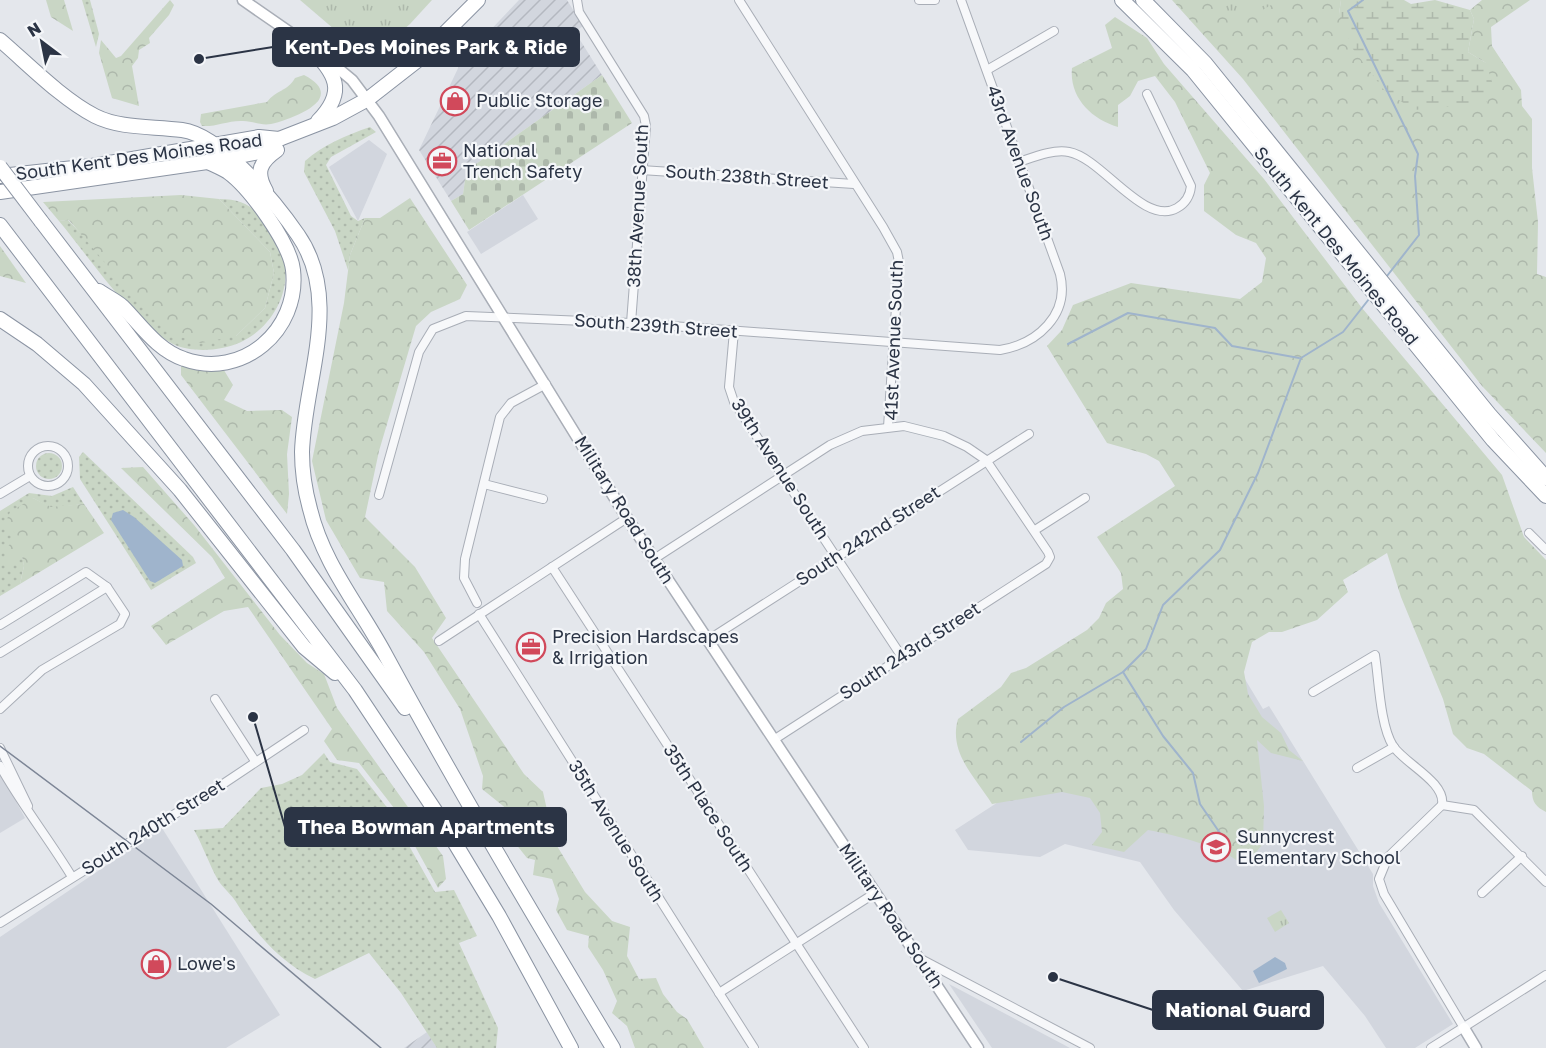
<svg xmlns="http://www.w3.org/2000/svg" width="1546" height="1048" viewBox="0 0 1546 1048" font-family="'Golos Text',sans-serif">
<defs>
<pattern id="industrial-furrows" width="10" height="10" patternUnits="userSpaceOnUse" patternTransform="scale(1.5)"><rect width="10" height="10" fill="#d2d6de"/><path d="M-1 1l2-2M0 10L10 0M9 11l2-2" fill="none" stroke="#b4b8c0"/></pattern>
<pattern id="grass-dots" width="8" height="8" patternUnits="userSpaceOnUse" patternTransform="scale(1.5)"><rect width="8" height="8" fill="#c9d6c5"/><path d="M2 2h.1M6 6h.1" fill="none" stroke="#adb8ab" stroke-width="1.8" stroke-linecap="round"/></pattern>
<pattern id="forest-crowns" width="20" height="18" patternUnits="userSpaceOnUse" patternTransform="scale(1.5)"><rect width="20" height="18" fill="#c9d6c5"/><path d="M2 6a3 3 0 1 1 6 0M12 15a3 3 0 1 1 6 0" fill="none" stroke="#adb8ab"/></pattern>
<pattern id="wetland-marsh" width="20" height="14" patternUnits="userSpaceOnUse" patternTransform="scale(1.5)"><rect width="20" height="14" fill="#c9d6c5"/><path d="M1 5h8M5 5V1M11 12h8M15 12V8" fill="none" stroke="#adb8ab"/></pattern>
<pattern id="cemetery-stones" width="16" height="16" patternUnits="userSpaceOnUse" patternTransform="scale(1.5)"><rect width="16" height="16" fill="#c9d6c5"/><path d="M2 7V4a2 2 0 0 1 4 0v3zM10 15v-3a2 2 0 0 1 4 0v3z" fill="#adb8ab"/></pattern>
<pattern id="park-tufts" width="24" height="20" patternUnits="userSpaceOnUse" patternTransform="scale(1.5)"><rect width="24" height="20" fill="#c9d6c5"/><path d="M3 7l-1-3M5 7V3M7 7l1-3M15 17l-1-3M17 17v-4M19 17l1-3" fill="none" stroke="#adb8ab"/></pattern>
</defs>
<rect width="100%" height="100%" fill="#e4e7ec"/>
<!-- built -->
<g fill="#d2d6de">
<path d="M369 140 387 154 358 221 329 167Z"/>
<path d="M523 195 538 219 481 254 467 232Z"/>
<path d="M1234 649V661L1263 709 1269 706 1373 874V886L1379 903 1453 1024 1415 1048H1386L1365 1016 1323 966 1243 991 1174 910 1140 862 1065 844 1040 857 968 850 955 830Z"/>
<path d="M0 772 25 818 0 833Z"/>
<path d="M162 828 280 1015 226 1048H0V937Z"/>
<path d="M949 984 1002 1012 1070 1048H992Z"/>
</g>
<!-- industrial -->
<g fill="url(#industrial-furrows)">
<path d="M519 0H567L583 26 575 32 602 75 473 166 465 180 463 194 451 201 419 150 462 60Z"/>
<path d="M427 1032 437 1048H404Z"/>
</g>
<!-- grass -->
<g fill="url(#grass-dots)">
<path d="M82 0H90L99 34 96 47Z"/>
<path d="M370 127 376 132 331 157 326 165 351 216 358 221 365 218 350 255 348 270 335 231 304 172 305 161C323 145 347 135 370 127Z"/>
<path d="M219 199C248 199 258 210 271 234 275 241 282 250 284 258 293 300 263 341 222 348 208 351 187 351 173 344 133 323 89 257 59 221L68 220 88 241 236 336 265 308 274 273 270 252Z"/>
<path d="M83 452 193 557 196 563 151 590 80 479 79 457Z"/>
<circle cx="49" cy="466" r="13"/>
<path d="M73 487 84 504 51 508 33 498 19 537 24 566 20 584 0 596V511L29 493 52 496Z"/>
<path d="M324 753 330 762 357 769 389 810 435 892 454 890 477 936 459 943 498 1028 496 1048H437L401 993 369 953 315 979C280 962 256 934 236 902 231 894 223 888 218 880 209 864 203 846 194 830L223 828 261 788 282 784 302 775Z"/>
</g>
<!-- forest -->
<g fill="url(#forest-crowns)">
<path d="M46 0H64L73 31 51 17Z"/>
<path d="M170 0 174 5 169 15 149 38 150 43 139 50 138 58 132 66 139 106 112 98 99 53 101 40 116 58 121 56Z"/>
<path d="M1172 0H1341L1339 14 1486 63 1468 52 1474 19 1470 10 1482 0H1530L1491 27 1492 46 1521 90 1522 106 1532 119V168L1538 222 1537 274 1546 277V453L1482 386 1243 79Z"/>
<path d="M1115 17 1147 38 1164 64 1264 179 1362 308 1502 475 1524 537 1546 560V812C1536 807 1532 802 1532 791L1484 754 1467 748 1453 734 1443 699 1401 597 1387 553 1343 580 1348 592 1317 620 1282 632H1269L1252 642 1244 672 1248 694 1262 717 1281 733 1289 750 1303 761 1271 753 1257 740 1264 806 1263 844 1244 866C1224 847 1175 835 1148 830L1124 852 1092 845 1102 832 1100 813 1090 798 1062 792 992 804C976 778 948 753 958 719L1001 687 1011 673 1026 668 1087 630 1099 618 1106 603 1123 589 1121 573 1097 537 1175 486 1159 461 1146 454 1107 443 1047 346 1062 330 1073 305 1131 283 1240 299 1262 282 1266 258 1256 243 1236 235 1204 211V185L1210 173 1175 102 1155 76 1138 81 1130 96 1118 105V127C1091 119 1069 97 1072 68L1112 48 1105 25Z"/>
<path d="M304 75C348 98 295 118 271 124 261 126 253 121 243 121 229 120 216 127 202 126L200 122 201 114 267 102C276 90 288 91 295 78Z"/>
<path d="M181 195 219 199 270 252 274 273 265 308 236 336 201 343 174 335 150 316 69 220 59 221 43 202Z"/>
<path d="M410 198 467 285 460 299 431 312 416 326 379 451 365 517 415 567 446 618 432 638 524 774 543 792 554 841 585 892 612 921 630 927 627 956 639 979 656 978 663 994 677 1012 687 1019 704 1048H635L627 1026 612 1013 617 1001 603 970 588 947 589 936 567 930 556 910 559 899 552 879 533 875 535 860 527 858 515 843 518 818 482 789 483 776 460 709 424 652 387 611 384 582 360 578 326 520 312 461 344 303 350 255 365 218H380Z"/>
<path d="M0 246 26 283 0 276Z"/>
<path d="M181 366 222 367 233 385 224 400 247 411 282 410 292 417 287 454 289 494 287 514 181 375Z"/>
<path d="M143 467 194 525 280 635 307 663 324 674 337 708 443 856 446 879 438 888 394 808 359 763 337 760 324 741 332 729 248 607 224 611 166 645 151 626 225 578 212 557 121 468Z"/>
<path d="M33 498 51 507 84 504 104 533 20 584 24 566 22 556 7 565C2 549 7 546 19 537L5 524 10 512Z"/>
</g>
<!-- wetland -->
<path fill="url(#wetland-marsh)" d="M1341 0H1404L1411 4 1435 0 1470 10 1474 19 1468 52 1486 63 1493 85 1486 103 1414 110 1384 90 1353 49 1339 14Z"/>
<!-- cemetery -->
<path fill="url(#cemetery-stones)" d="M602 75 632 123 469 230 451 201 463 194 465 180 473 166Z"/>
<!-- park -->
<g fill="url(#park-tufts)">
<path d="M300 0H432L410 24 369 59Z"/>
<path d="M1212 0H1280L1235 26Z"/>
<path d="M1281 910 1289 923 1275 932 1267 918Z"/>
</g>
<!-- water -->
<g fill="#9fb4cc">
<path d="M123 510 134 517 182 560 183 566 155 583 150 581 111 520 113 513Z"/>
<path d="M1275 957 1285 963 1287 969 1259 983 1253 971Z"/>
</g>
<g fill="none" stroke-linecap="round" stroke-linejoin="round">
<!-- stream -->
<g stroke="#9fb4cc" stroke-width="2">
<path d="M1363 0 1348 11 1418 154 1415 176 1419 235 1387 276"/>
<path d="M1068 344 1128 313 1215 328 1232 346 1299 358"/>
<path d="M1123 672 1163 736 1193 773 1200 804 1222 836"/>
<path d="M1021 742 1064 707 1123 672 1146 649 1163 605 1220 550 1258 473 1301 358 1343 332 1369 299"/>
</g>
<!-- street casing -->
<g stroke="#a9aeb7" stroke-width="10">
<g id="street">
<path d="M577 0 579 12 644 116 646 126 631 323"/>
<path d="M739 0 883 227 897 252 899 262 888 427"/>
<path d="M919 0H935"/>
<path d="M987 70 1054 31"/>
<path d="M1019 162C1034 157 1053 149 1069 152 1102 158 1144 227 1177 208 1186 203 1190 196 1191 186L1147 94"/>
<path d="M641 170 854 184"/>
<path d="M734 331 729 387 734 402 902 657"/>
<circle cx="48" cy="466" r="20"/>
<path d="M484 484 543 499"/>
<path d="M0 494 30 476"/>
<path d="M379 495 419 352 433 329 466 316 631 323 1000 350C1037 344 1070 315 1060 274L961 0"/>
<path d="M1035 530 1085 498"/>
<path d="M1529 533 1546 550"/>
<path d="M654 559 830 445 862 431 904 426 944 436 967 447 986 460 1048 552 1050 557 1046 564 775 739"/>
<path d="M552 567 864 1048"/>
<path d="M477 603 464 578 465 559 500 417 511 403 546 384"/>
<path d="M479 614 754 1048"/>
<path d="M0 625 86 572 107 587 125 614 120 624 42 670 0 709"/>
<path d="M708 640 1029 434"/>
<path d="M439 641 627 518"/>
<path d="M0 653 107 587"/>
<path d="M1313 692 1375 655C1379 681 1380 725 1393 746 1405 764 1446 782 1442 805"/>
<path d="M215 699 255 761"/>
<path d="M0 748 28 806"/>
<path d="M0 766C21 804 49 839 72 877"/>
<path d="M1357 768 1394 747"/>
<path d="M1442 805 1388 857 1379 879 1384 894 1464 1028"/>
<path d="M1442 805 1474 810 1546 882"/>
<path d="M1482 893 1522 856"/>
<path d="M0 923 223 784 304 730"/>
<path d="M919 958 1090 1048"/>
<path d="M719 993 875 893"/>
<path d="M1431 1048 1546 975"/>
</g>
</g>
<!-- secondary casing -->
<g stroke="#a9aeb7" stroke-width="13">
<g id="secondary">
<path d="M243 0 311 47"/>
<path d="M323 56 352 80 379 116 627 518 978 1048"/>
<path d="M1464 1028 1476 1048"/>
</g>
</g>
<!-- highway casing -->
<g stroke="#8b94a3" stroke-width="16">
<g id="highway">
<path d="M1122 0 1193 70 1493 440 1546 496"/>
<path d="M1143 0 1205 63 1489 414 1546 478"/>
<path d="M0 40C28 64 62 99 95 116 121 129 153 126 182 130 221 135 276 203 298 235 343 300 304 381 302 452 302 471 305 491 310 509 323 564 360 607 386 656 458 789 535 918 613 1048"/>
<path d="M305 41C331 71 351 87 318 121"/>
<path d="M0 176 92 166 259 137 279 139"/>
<path d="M266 191C255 172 260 162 277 150"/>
<path d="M0 192 214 161 264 151 279 139 333 118 368 99 418 60 478 0"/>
<path d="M41 221 293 550 405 708"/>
<path d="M0 225 355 690 438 815 499 916 571 1048"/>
<path d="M99 291C106 296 115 300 122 306 141 325 157 350 184 359 242 380 300 330 293 270 290 243 250 188 228 172 222 168 214 165 208 162"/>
<path d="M0 319 37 344 84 384 180 490 304 647 335 673"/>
</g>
</g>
<!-- street -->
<use href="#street" stroke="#f7f8fa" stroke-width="8"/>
<!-- secondary -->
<use href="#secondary" stroke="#fff" stroke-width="10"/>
<!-- highway -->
<use href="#highway" stroke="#fff" stroke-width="14"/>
<!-- tram -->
<path stroke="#7d8696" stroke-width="1.5" d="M0 746 211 904 381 1048"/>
<!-- highway-bridge casing -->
<g stroke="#8b94a3" stroke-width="16" stroke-linecap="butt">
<path id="highway-bridge" d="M0 167 41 221"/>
</g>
<!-- highway-bridge -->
<use href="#highway-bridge" stroke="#fff" stroke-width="14"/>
</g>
<!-- icons -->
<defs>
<g id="shop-ring" transform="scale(1.5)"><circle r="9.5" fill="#f4f6f9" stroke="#d1495b" stroke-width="1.5"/><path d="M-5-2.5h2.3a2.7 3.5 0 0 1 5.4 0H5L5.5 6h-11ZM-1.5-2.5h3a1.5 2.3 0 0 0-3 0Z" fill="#d1495b"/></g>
<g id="office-ring" transform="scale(1.5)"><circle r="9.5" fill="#f4f6f9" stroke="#d1495b" stroke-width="1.5"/><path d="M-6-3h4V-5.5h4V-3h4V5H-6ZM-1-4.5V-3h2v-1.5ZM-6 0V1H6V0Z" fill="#d1495b"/></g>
<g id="school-ring" transform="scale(1.5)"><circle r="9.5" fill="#f4f6f9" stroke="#d1495b" stroke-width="1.5"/><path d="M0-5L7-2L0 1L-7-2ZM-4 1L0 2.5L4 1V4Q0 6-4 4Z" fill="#d1495b"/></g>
</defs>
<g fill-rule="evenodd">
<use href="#shop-ring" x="455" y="101"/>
<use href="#office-ring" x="442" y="161"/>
<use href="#office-ring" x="531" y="647"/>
<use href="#school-ring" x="1216" y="847"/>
<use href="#shop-ring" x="156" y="964"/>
</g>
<g text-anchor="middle" stroke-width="4.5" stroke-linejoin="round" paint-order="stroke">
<!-- poi labels -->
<g font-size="18" fill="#2b3445" stroke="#f4f6f9" text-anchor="start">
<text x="476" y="107">Public Storage</text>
<text x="463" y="157">National<tspan x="463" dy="21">Trench Safety</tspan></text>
<text x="552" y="643">Precision Hardscapes<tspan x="552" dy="21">&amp; Irrigation</tspan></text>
<text x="1237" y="843">Sunnycrest<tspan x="1237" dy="21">Elementary School</tspan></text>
<text x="177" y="970">Lowe's</text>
</g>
<!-- street labels -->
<g font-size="18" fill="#2b3445" stroke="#f4f6f9">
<text transform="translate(139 157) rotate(-8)" y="6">South Kent Des Moines Road</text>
<text transform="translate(1020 163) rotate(70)" y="6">43rd Avenue South</text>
<text transform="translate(747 177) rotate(4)" y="6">South 238th Street</text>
<text transform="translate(638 206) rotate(-87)" y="6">38th Avenue South</text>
<text transform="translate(1336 246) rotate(51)" y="6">South Kent Des Moines Road</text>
<text transform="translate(656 326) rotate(4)" y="6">South 239th Street</text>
<text transform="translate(894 340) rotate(-88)" y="6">41st Avenue South</text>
<text transform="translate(780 469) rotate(57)" y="6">39th Avenue South</text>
<text transform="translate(624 510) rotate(58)" y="6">Military Road South</text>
<text transform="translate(868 536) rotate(-33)" y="6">South 242nd Street</text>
<text transform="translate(910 651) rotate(-33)" y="6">South 243rd Street</text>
<text transform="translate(708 808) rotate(57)" y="6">35th Place South</text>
<text transform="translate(153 827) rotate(-32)" y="6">South 240th Street</text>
<text transform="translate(616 831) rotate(58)" y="6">35th Avenue South</text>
<text transform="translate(891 916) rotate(56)" y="6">Military Road South</text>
</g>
</g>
<!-- callouts -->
<path fill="none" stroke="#2b3445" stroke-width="2" d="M199 59L273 47M253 717L285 827M1053 977L1153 1010"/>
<g fill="#2b3445" stroke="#f4f6f9" stroke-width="2">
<circle cx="199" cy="59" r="6"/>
<circle cx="253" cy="717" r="6"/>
<circle cx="1053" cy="977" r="6"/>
</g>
<g fill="#2b3445" stroke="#2b3445" stroke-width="2">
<rect x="273" y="28" width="306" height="38" rx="6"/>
<rect x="285" y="808" width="281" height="38" rx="6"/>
<rect x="1153" y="991" width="170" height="38" rx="6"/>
</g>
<g font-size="20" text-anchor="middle" font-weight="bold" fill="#fff">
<text x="426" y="54">Kent-Des Moines Park &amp; Ride</text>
<text x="426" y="834">Thea Bowman Apartments</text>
<text x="1238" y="1017">National Guard</text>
</g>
<!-- north arrow -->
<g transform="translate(42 42) rotate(328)" stroke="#f4f6f9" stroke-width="4.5" paint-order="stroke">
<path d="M0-4.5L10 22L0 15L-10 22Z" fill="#2b3445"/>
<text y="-9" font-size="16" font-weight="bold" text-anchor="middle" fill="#2b3445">N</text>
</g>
</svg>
